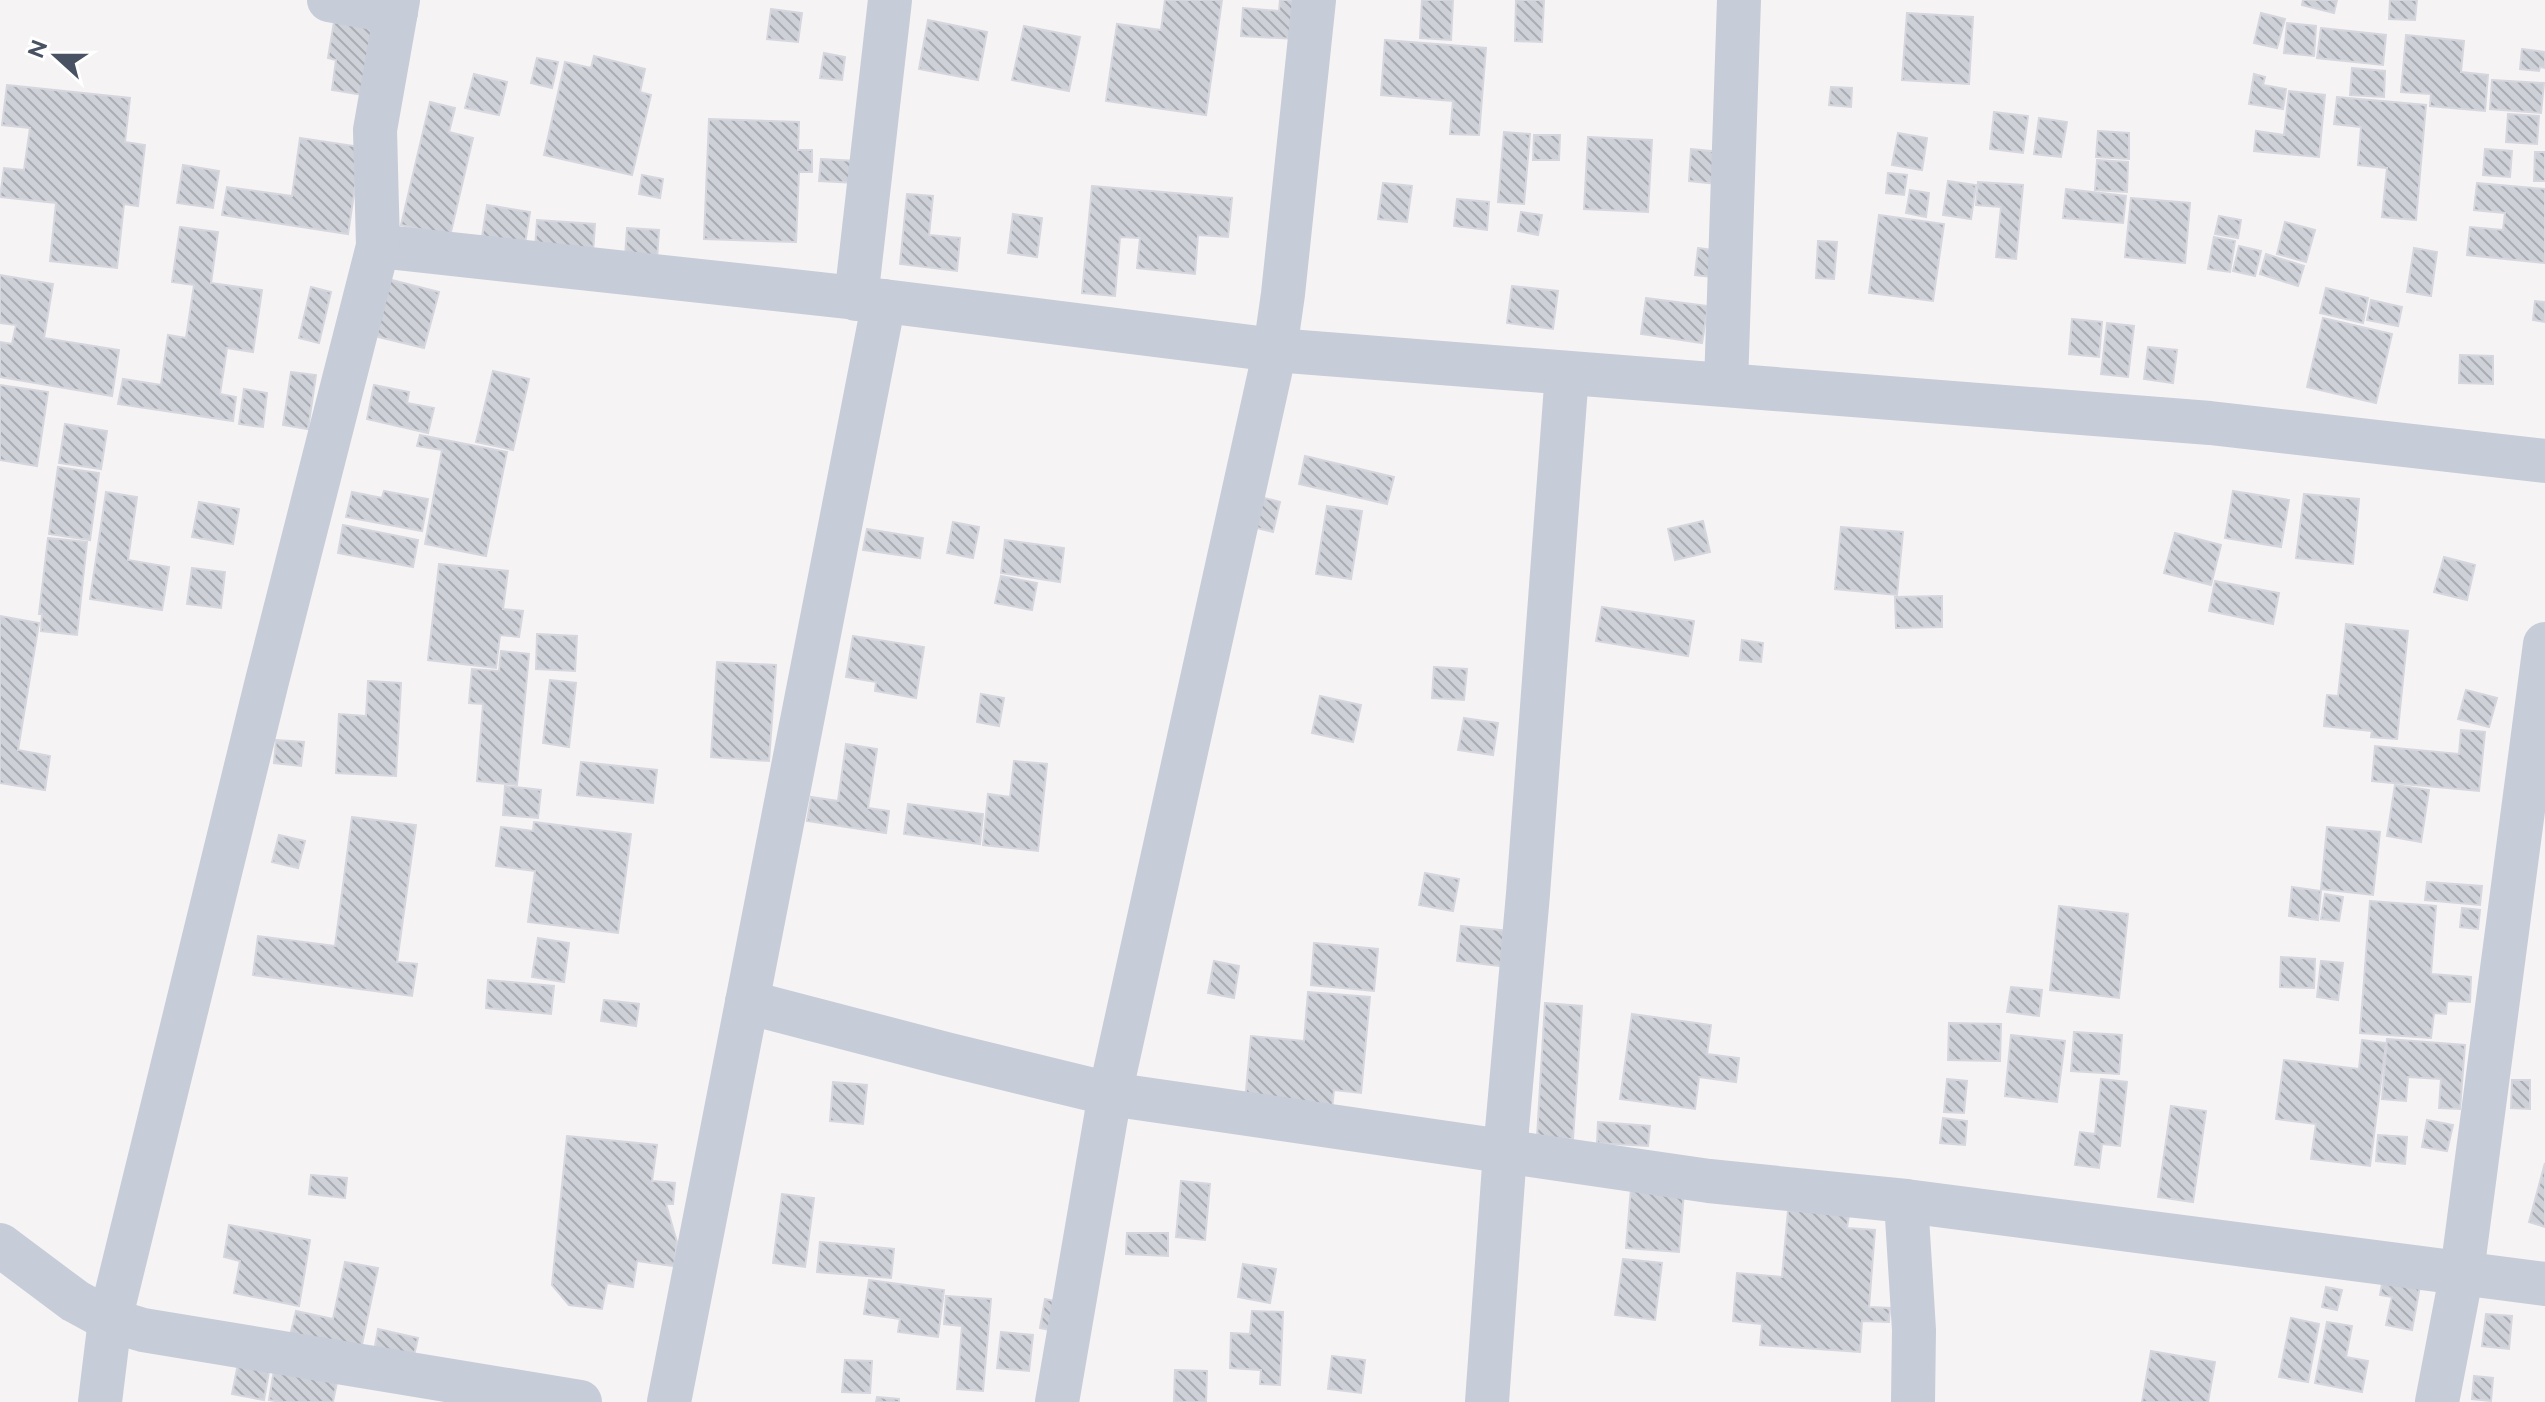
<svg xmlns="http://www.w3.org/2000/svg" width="2545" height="1402" viewBox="0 0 2545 1402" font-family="Raleway,sans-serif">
<defs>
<pattern id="building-back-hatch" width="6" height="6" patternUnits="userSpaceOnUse" patternTransform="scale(2)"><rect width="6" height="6" fill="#cfd1d8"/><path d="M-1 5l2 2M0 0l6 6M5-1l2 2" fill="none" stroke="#aaacb3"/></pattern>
</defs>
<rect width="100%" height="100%" fill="#f5f3f3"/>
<!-- building -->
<g fill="url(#building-back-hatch)" stroke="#d6d7de" stroke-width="2">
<path d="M1165 0H1222L1206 115 1106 101 1117 24 1161 30Z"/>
<path d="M1280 0H1299L1296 39 1241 36 1243 8 1279 11Z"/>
<path d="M1422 0H1453L1451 40 1420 38Z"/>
<path d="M1516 0H1544L1542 42 1515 41Z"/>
<path d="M2303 0H2337L2334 13 2302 5Z"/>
<path d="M2390 0H2417L2415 20 2389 19Z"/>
<path d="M771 9 802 13 798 42 767 39Z"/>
<path d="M1907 13 1973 17 1969 84 1902 80Z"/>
<path d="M2261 13 2285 19 2277 48 2254 43Z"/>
<path d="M928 20 987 32 978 80 919 69Z"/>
<path d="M334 22 374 28 364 95 332 90 336 60 328 58Z"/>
<path d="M2287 23 2316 26 2314 56 2284 53Z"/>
<path d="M1024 26 1080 37 1069 91 1012 80Z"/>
<path d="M2321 28 2386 35 2383 65 2317 58Z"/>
<path d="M2406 35 2464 41 2461 72 2488 75 2485 111 2430 106 2431 94 2401 92Z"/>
<path d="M1385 40 1486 48 1479 135 1450 134 1453 101 1381 95Z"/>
<path d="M2522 49 2545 52V68L2540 67 2539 71 2520 69Z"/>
<path d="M824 53 845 57 842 80 820 78Z"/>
<path d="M594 56 645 69 640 92 651 95 632 175 544 155 565 62 591 68Z"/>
<path d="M537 58 558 62 552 88 531 83Z"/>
<path d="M2352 68 2385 71 2384 97 2350 95Z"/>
<path d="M474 74 507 82 499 115 465 108Z"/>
<path d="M2254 74 2265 77 2263 85 2286 89 2283 109 2249 104Z"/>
<path d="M2492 80 2544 83 2541 113 2490 109Z"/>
<path d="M7 85 130 98 125 142 145 145 138 206 124 204 117 268 50 261 56 203 0 197 4 168 24 170 30 128 2 125Z"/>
<path d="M1831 87 1852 88 1851 107 1829 105Z"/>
<path d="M2289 91 2325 95 2319 157 2254 151 2256 131 2284 135Z"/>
<path d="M2337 97 2426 105 2416 220 2382 217 2387 168 2358 165 2361 127 2334 124Z"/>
<path d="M430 102 455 108 449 132 473 138 450 236 401 225Z"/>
<path d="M1994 112 2028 116 2023 153 1990 149Z"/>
<path d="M2508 114 2539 116 2537 144 2506 142Z"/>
<path d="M2039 118 2067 122 2061 157 2034 154Z"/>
<path d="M709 119 799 122 798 150H812V172H799L796 242 704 239Z"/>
<path d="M2098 131 2129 133V159L2096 157Z"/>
<path d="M1504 132 1530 134 1524 204 1498 202Z"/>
<path d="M1898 133 1927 138 1922 170 1892 165Z"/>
<path d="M1534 135H1560L1559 160H1533Z"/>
<path d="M1588 137 1652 140 1648 212 1584 209Z"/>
<path d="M300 138 361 147 348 234 222 215 227 187 292 196Z"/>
<path d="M1691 149 1720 152 1717 184 1689 181Z"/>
<path d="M2485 149 2512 151 2510 177 2483 175Z"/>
<path d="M2535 152H2545V181H2534Z"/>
<path d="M821 159 857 161 856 183 819 181Z"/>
<path d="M2097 160 2128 162 2127 192 2095 190Z"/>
<path d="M183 165 219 171 213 208 177 203Z"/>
<path d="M1888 173 1907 175 1904 195 1886 193Z"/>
<path d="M642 175 663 179 660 198 639 194Z"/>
<path d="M1948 181 1976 185 1971 219 1943 215Z"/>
<path d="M1978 182 2023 185 2016 259 1996 257 2001 207 1976 205Z"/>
<path d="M1383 183 1412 186 1407 222 1378 219Z"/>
<path d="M2477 183 2545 189V263L2467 255 2470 227 2503 230 2505 213 2474 210Z"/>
<path d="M1092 186 1232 198 1228 237 1198 235 1195 274 1137 268 1140 238 1120 237 1115 296 1082 293Z"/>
<path d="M2066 189 2126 196 2123 223 2063 218Z"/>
<path d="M1910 190 1929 193 1926 217 1906 213Z"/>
<path d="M907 194 933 196 929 235 960 238 957 271 900 264Z"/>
<path d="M2131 198 2190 203 2185 263 2125 257Z"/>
<path d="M1457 199 1489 202 1487 230 1454 226Z"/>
<path d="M487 205 530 212 525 244 482 237Z"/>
<path d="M1521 212 1542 215 1538 235 1518 231Z"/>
<path d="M1013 214 1042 218 1037 257 1008 253Z"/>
<path d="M1879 215 1944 224 1933 301 1869 293Z"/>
<path d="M2219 216 2241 220 2238 238 2215 234Z"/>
<path d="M537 220 595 224 593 253 535 249Z"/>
<path d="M2285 222 2315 230 2306 262 2277 254Z"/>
<path d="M180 227 218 232 211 283 262 290 253 352 227 348 220 394 236 397 233 421 118 404 123 379 161 385 168 335 186 338 194 285 172 282Z"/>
<path d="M627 228 659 230 657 259 625 257Z"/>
<path d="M2214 237 2235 241 2230 272 2208 269Z"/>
<path d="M1818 241 1837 242 1834 279 1816 278Z"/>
<path d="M2239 246 2261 251 2255 276 2233 271Z"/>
<path d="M1698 248 1714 250 1712 277 1695 275Z"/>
<path d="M2414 248 2437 252 2431 296 2407 292Z"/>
<path d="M2266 254 2304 266 2298 286 2260 274Z"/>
<path d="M0 275 53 284 44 338 119 350 112 396 0 377V342L12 344 16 325 0 323Z"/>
<path d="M380 277 439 292 424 348 366 334Z"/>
<path d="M1512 286 1558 291 1553 329 1507 323Z"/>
<path d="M311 287 331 292 319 343 299 338Z"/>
<path d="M2326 288 2368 298 2363 323 2320 313Z"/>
<path d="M1646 298 1708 306 1702 343 1641 334Z"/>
<path d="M2371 300 2402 307 2398 326 2367 320Z"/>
<path d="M2535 301 2545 302V322L2533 320Z"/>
<path d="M2323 318 2392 334 2376 403 2307 387Z"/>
<path d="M2072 319 2102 322 2099 357 2069 354Z"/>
<path d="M2107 323 2134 326 2128 377 2101 374Z"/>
<path d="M2148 347 2177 350 2173 383 2144 379Z"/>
<path d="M2460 355 2493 356V384L2459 383Z"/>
<path d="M493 371 529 379 513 450 476 442Z"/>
<path d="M291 372 316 375 308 429 283 425Z"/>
<path d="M0 385 48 392 37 466 0 460Z"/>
<path d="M374 385 409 392 407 403 434 408 428 433 367 419Z"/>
<path d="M244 389 267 393 263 427 239 424Z"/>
<path d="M65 424 107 431 101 469 59 463Z"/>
<path d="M420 435 507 452 486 556 425 544 442 450 417 446Z"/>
<path d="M1305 456 1394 477 1387 504 1299 484Z"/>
<path d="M58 467 99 473 90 540 49 534Z"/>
<path d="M384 491 428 499 422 531 346 517 352 492 382 498Z"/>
<path d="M2233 491 2289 500 2281 547 2225 538Z"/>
<path d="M106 492 137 497 128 560 169 567 162 610 90 599Z"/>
<path d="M2304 494 2359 499 2353 564 2296 558Z"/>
<path d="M1257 496 1280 502 1273 532 1249 526Z"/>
<path d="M199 502 239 509 233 544 192 537Z"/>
<path d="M1327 506 1362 511 1351 579 1316 574Z"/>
<path d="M1703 521 1710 552 1675 560 1668 529Z"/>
<path d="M953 522 979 527 973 558 947 553Z"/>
<path d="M343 525 418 540 413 567 338 553Z"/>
<path d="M1841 527 1903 532 1897 595 1835 589Z"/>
<path d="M867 529 923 538 920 558 863 550Z"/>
<path d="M2175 533 2221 545 2211 585 2164 573Z"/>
<path d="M48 538 87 542 77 635 41 631 42 614H39Z"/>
<path d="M1005 540 1064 548 1060 582 1001 573Z"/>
<path d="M2444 557 2475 565 2467 600 2434 592Z"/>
<path d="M439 564 508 571 503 609 523 611 519 637 500 635 496 668 428 660Z"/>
<path d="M192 568 225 572 221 608 187 604Z"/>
<path d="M1001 576 1037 583 1032 610 995 603Z"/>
<path d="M2215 581 2279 593 2273 624 2209 611Z"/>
<path d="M1942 596V627L1896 628 1895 597Z"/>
<path d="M1602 607 1694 621 1688 656 1596 641Z"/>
<path d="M0 616 39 623 18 750 50 756 45 790 0 783Z"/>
<path d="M2346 624 2408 631 2397 739 2371 737 2372 731 2324 726 2327 695 2338 696Z"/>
<path d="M537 634 577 636 575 671 536 669Z"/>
<path d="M853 636 924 647 916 698 875 691 876 682 846 677Z"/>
<path d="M1742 640 1763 643 1761 662 1740 660Z"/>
<path d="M501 651 529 654 517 785 477 781 483 704 469 703 472 669 499 671Z"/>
<path d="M717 662 776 665 769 761 711 757Z"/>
<path d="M1434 667 1467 669 1464 700 1432 698Z"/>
<path d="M550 680 576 683 569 747 543 743Z"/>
<path d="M368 681 401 683 396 776 336 773 339 714 366 716Z"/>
<path d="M2466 690 2497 698 2489 727 2458 719Z"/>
<path d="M981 694 1004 698 999 726 977 722Z"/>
<path d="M1320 696 1361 705 1353 742 1312 733Z"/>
<path d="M1464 718 1498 723 1493 755 1458 750Z"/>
<path d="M2461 730 2485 732 2479 791 2372 781 2375 746 2459 754Z"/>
<path d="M276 740 304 742 301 766 274 763Z"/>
<path d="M846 744 877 749 868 808 889 811 886 833 807 821 811 797 838 801Z"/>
<path d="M1014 761 1047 764 1038 851 983 845 988 794 1010 797Z"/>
<path d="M581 762 657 770 653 803 577 795Z"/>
<path d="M2395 785 2429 790 2421 842 2387 836Z"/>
<path d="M505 786 541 790 538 818 503 815Z"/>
<path d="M908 804 983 814 980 844 904 834Z"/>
<path d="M352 817 416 825 397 962 417 964 412 996 253 975 258 936 335 946Z"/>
<path d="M534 822 631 834 618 933 528 922 535 871 496 866 501 827 533 831Z"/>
<path d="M2327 827 2380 832 2373 895 2321 889Z"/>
<path d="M279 835 305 841 298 868 272 862Z"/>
<path d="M1425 873 1459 879 1453 911 1419 905Z"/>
<path d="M2427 882 2482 886 2480 905 2425 900Z"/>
<path d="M2292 887 2321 891 2318 920 2289 916Z"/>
<path d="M2325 894 2343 897 2339 921 2321 919Z"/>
<path d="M2370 901 2436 906 2431 974 2471 977 2470 1002 2447 1001 2446 1014 2434 1013 2431 1038 2360 1033Z"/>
<path d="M2059 906 2128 914 2119 998 2050 990Z"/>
<path d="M2462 908 2480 910 2478 929 2460 927Z"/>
<path d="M1461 926 1519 932 1515 968 1457 961Z"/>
<path d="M538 938 569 943 564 982 532 977Z"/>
<path d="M1314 943 1378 949 1374 991 1311 985Z"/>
<path d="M2281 957 2315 959 2314 988 2280 987Z"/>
<path d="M1214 961 1239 966 1234 998 1208 993Z"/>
<path d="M2321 961 2343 963 2338 1000 2317 997Z"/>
<path d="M488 980 554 986 551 1014 486 1008Z"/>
<path d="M2011 987 2042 990 2039 1016 2007 1012Z"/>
<path d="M1308 992 1370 997 1361 1093 1334 1090 1332 1110 1245 1102 1251 1036 1304 1041Z"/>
<path d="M604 1000 639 1004 636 1026 601 1021Z"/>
<path d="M1545 1003 1582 1006 1573 1139 1537 1137Z"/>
<path d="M1632 1014 1711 1025 1707 1054 1739 1058 1736 1082 1699 1077 1695 1109 1620 1099Z"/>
<path d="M1949 1023 2001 1024 2000 1061 1948 1060Z"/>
<path d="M2074 1032 2122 1035 2119 1074 2071 1071Z"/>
<path d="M2011 1035 2065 1041 2057 1102 2005 1096Z"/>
<path d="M2387 1039 2465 1045 2460 1109 2439 1108 2441 1079 2408 1077 2406 1101 2382 1099Z"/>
<path d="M2362 1040 2386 1043 2370 1166 2311 1159 2316 1124 2276 1119 2284 1060 2359 1069Z"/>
<path d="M1947 1079 1967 1081 1964 1113 1944 1112Z"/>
<path d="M2101 1079 2127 1082 2120 1146 2102 1144 2099 1168 2075 1165 2080 1132 2095 1134Z"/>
<path d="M2512 1080H2530V1109L2511 1108Z"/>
<path d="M833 1082 867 1085 863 1124 830 1121Z"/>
<path d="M2171 1106 2206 1111 2193 1202 2158 1197Z"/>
<path d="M1943 1118 1967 1121 1965 1145 1940 1143Z"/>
<path d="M2427 1120 2453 1125 2447 1151 2422 1147Z"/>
<path d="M1598 1122 1650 1126 1648 1146 1597 1143Z"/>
<path d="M2378 1135 2407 1137 2405 1164 2376 1161Z"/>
<path d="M567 1136 657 1145 652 1181 675 1183 673 1204H666L677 1242 674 1266 637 1261 633 1287 607 1283 602 1309 569 1305 552 1285Z"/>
<path d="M2545 1163V1227L2529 1222Z"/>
<path d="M311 1175 347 1178 345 1198 309 1194Z"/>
<path d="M1632 1176 1685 1180 1679 1252 1626 1248Z"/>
<path d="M1181 1181 1210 1184 1205 1240 1176 1237Z"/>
<path d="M782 1194 814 1198 805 1267 773 1263Z"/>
<path d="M1788 1210 1849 1215 1847 1228 1875 1230 1869 1307 1890 1308 1889 1322 1862 1321 1860 1352 1760 1345 1762 1324 1733 1321 1737 1273 1782 1277Z"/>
<path d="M229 1225 310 1240 299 1306 234 1293 240 1261 224 1257Z"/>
<path d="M1127 1233H1168V1256L1126 1254Z"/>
<path d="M820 1242 894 1249 891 1278 817 1272Z"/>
<path d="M1623 1259 1662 1263 1655 1320 1615 1315Z"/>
<path d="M345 1262 378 1268 360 1354 289 1340 296 1311 333 1319Z"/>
<path d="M1243 1264 1276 1269 1270 1303 1238 1297Z"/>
<path d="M2385 1268 2422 1275 2412 1330 2386 1325 2392 1297 2380 1295Z"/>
<path d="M869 1280 944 1290 938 1337 898 1332 900 1319 864 1314Z"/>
<path d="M2326 1287 2342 1290 2337 1310 2322 1307Z"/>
<path d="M946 1296 991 1299 983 1391 957 1389 962 1326 944 1324Z"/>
<path d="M1045 1299 1065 1303 1060 1332 1040 1328Z"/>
<path d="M1252 1311 1283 1312 1280 1385 1260 1384 1261 1370 1230 1368 1231 1333 1250 1334Z"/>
<path d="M2486 1314 2512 1316 2509 1349 2482 1346Z"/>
<path d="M2291 1318 2319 1324 2308 1382 2279 1377Z"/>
<path d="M2327 1322 2352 1326 2346 1357 2368 1361 2362 1392 2315 1383Z"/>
<path d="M378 1329 418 1338 412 1364 373 1357Z"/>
<path d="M1001 1332 1033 1335 1029 1371 997 1368Z"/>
<path d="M2151 1351 2215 1362 2208 1402H2142Z"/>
<path d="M1332 1356 1365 1360 1361 1393 1328 1389Z"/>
<path d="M239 1359 270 1366 264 1400 232 1394Z"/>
<path d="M845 1360 872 1361 870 1393 842 1392Z"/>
<path d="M274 1370 337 1382 333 1402H281L269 1400Z"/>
<path d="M1175 1370 1207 1371 1206 1402H1174Z"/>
<path d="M2474 1376 2493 1378 2491 1401 2472 1399Z"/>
<path d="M877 1397 899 1399V1402H876Z"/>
</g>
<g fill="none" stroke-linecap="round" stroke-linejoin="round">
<!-- street -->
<g stroke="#c6ccd8" stroke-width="44">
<path d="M329 0 396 12"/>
<path d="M378 246 884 301 1275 350 2210 423 2545 461"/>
<path d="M856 299 890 0"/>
<path d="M1726 384 1739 0"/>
<path d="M747 1002 946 1054 1110 1094 1709 1181 1906 1201 2545 1284"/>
<path d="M1906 1201 1914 1330 1913 1402"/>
<path d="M0 1245 75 1301 110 1320 143 1330 580 1402"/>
<path d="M100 1402 110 1320 267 681 378 246 375 130 398 0"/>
<path d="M669 1402 884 301"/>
<path d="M1057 1402 1110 1094 1275 350 1283 294 1314 0"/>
<path d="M1487 1402 1505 1152 1528 894 1567 373"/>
<path d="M2437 1402 2462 1272 2545 644"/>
</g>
</g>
<!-- north arrow -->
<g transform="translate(56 56) rotate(291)" stroke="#ffffff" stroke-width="6" paint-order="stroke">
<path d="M0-6L14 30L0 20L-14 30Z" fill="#485263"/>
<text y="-12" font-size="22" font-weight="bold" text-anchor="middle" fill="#485263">N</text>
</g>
</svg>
